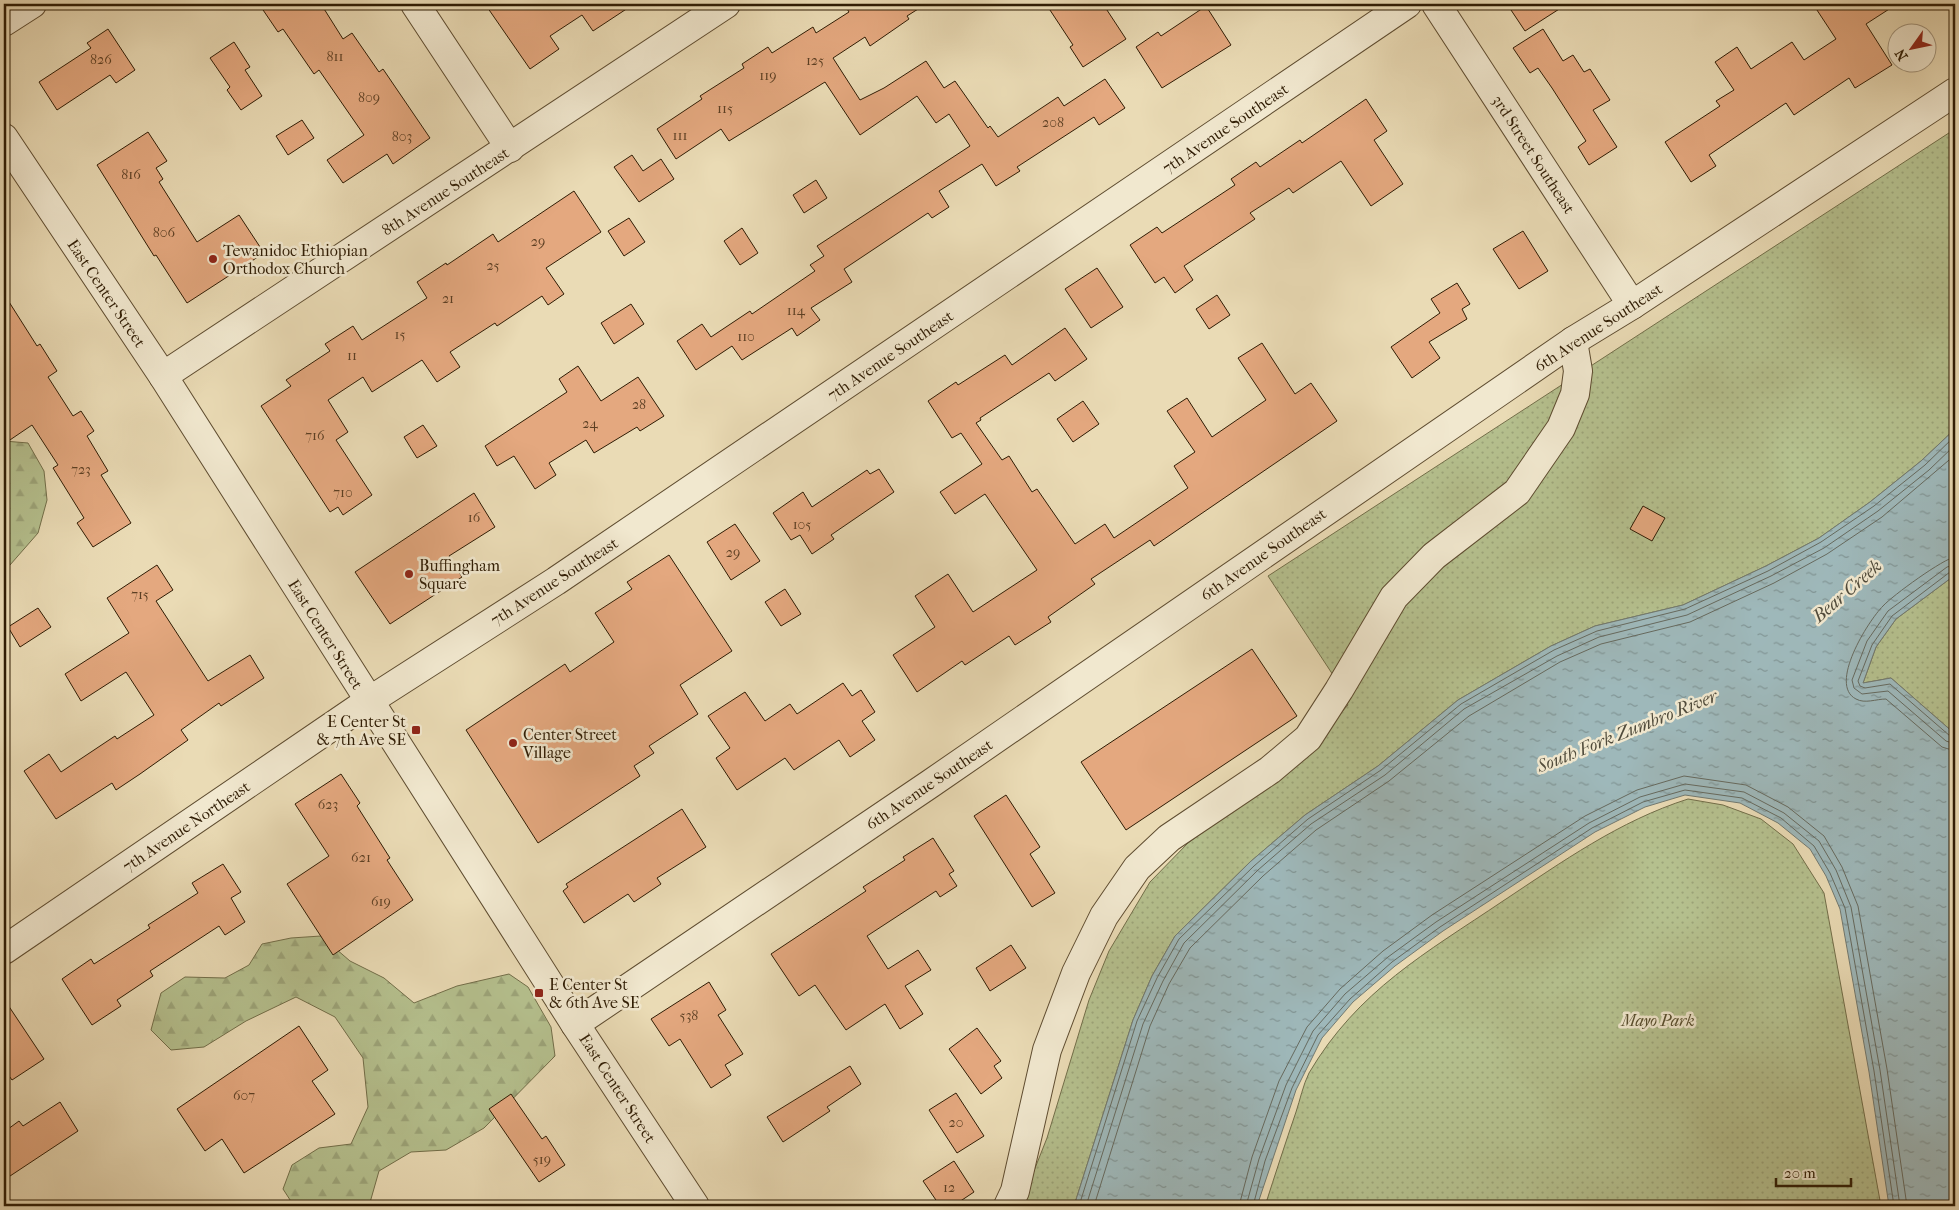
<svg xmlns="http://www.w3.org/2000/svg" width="1959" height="1210" viewBox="0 0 1959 1210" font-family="'IM FELL French Canon',serif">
<defs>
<pattern id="forest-firs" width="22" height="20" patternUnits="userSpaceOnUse" patternTransform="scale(1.25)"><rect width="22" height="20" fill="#b5c08e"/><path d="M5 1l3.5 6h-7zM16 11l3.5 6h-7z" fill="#9ca479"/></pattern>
<pattern id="park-dots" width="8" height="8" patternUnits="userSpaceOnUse" patternTransform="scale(1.25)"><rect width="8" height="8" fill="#b5c08e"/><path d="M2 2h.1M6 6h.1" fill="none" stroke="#9ca479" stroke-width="1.8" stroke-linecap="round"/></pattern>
<pattern id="water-ripples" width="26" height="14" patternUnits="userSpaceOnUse" patternTransform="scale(1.25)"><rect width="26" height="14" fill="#9eb8ba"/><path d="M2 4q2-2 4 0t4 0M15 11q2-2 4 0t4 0" fill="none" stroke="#819595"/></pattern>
</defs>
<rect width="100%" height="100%" fill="#eadbb5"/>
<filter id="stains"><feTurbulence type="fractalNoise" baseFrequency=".004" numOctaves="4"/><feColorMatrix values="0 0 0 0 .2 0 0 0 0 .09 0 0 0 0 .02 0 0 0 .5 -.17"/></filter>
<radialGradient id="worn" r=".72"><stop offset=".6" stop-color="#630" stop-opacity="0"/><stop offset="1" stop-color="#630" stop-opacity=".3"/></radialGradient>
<!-- forest -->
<g fill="url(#forest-firs)" stroke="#726e49">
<path d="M4 441 28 443 44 471 47 500 38 533 10 565 4 566Z"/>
<path d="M321 936 350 961 384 978 414 1003 457 986 509 974 528 987 551 1027 555 1056 484 1128 446 1150 411 1152 379 1171 369 1206H294L283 1189 292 1165 319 1148 351 1144 368 1107 363 1058 335 1017 296 997 246 1021 204 1047 171 1050 151 1030 161 993 185 977 225 978 249 965 262 944 291 938Z"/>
</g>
<!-- park -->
<g fill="url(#park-dots)" stroke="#726e49">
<path d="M1955 129V429L1921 461 1870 502 1819 538 1766 566 1683 605 1595 626 1551 646 1458 700 1378 766 1305 815 1250 862 1175 936 1152 976 1133 1020 1074 1206H1020L1047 1138 1089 1000 1109 951 1150 882 1188 843 1297 761 1348 705 1333 675 1268 576Z"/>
<path d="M1955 575V734L1891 678 1863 683 1876 647 1896 619Z"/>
<path d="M1688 799 1723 805 1761 819 1793 844 1824 893 1881 1206H1265C1275 1175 1285 1144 1296 1112 1300 1100 1303 1085 1309 1073 1358 990 1426 953 1503 901 1562 862 1619 821 1688 799Z"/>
</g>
<!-- water -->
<path fill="url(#water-ripples)" stroke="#727a71" d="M1955 429V575L1896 619 1876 647 1863 683 1891 678 1955 734V1206H1889L1869 1072 1840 909 1826 876 1810 849 1778 823 1740 803 1685 795 1645 807 1595 832 1443 931 1395 966 1353 1002 1322 1038 1296 1090 1257 1206H1074L1133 1020 1152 976 1175 936 1250 862 1305 815 1378 766 1458 700 1551 646 1595 626 1683 605 1766 566 1819 538 1870 502 1921 461Z"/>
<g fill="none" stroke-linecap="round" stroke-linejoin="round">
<!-- shore -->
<g stroke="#666a5f" stroke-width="1">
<path d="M1955 557C1944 558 1892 596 1883 606 1868 621 1828 685 1856 699 1865 704 1876 699 1886 699L1942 747 1955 751"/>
<path d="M1955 565 1947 567 1888 611 1867 641 1852 680 1854 688 1862 694 1888 691 1946 741 1955 744"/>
<path d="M1955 571 1950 572 1892 616 1872 645 1858 681 1860 686 1865 688 1890 684 1950 736 1955 737"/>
<path d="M1079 1206 1137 1021 1157 978 1179 939 1254 866 1308 819 1381 770 1461 704 1554 650 1597 631 1685 609 1768 571 1821 542 1874 506 1925 465 1955 436"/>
<path d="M1086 1206 1143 1024 1163 981 1184 943 1258 870 1311 824 1385 775 1464 709 1557 656 1599 637 1687 615 1771 576 1824 548 1878 511 1929 470 1955 445"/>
<path d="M1094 1206 1150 1026 1169 984 1190 948 1263 876 1316 830 1389 781 1469 716 1560 662 1601 644 1690 622 1774 583 1827 554 1882 517 1955 455"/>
<path d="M1239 1206 1252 1157 1279 1081 1307 1027 1340 989 1383 951 1432 915 1585 816 1637 790 1684 776 1746 785 1788 807 1824 836 1842 867 1858 906 1887 1069 1907 1206"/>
<path d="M1246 1206 1259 1159 1286 1085 1313 1031 1345 994 1388 957 1436 922 1589 823 1640 797 1685 784 1744 792 1784 813 1819 841 1836 870 1851 907 1880 1070 1900 1206"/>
<path d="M1253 1206 1265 1161 1292 1088 1318 1035 1350 999 1392 962 1440 927 1592 828 1643 802 1685 790 1742 798 1781 818 1814 846 1830 873 1845 908 1874 1071 1894 1206"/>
</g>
</g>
<!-- building -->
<g fill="#e4a87f" stroke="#2f1c04">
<path d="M259 4H321L343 39 352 33 379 72 383 69 430 138 393 164 387 154 343 183 327 160 364 135 319 70 314 74 283 29 278 32Z"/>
<path d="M485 4H634L593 31 582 15 550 36 559 49 530 69Z"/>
<path d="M844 4H926L907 16 909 19 870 46 865 37 833 58 860 100 884 88 926 61 944 88 955 81 988 128 990 126 998 137 1058 97 1064 106 1105 79 1125 108 1099 125 1094 117 1017 167 1020 171 996 186 982 164 939 191 949 207 932 218 928 213 844 269 852 282 811 308 820 320 797 336 792 328 742 360 732 346 696 370 677 341 702 324 711 337 750 311 752 314 815 271 810 265 824 256 817 246 970 146 949 114 936 123 917 96 860 135 825 82 729 141 721 129 676 159 657 129 702 99 700 96 744 68 742 64 768 47 772 53 813 27 816 33 849 12Z"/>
<path d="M1046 4H1103L1126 39 1083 67 1070 47 1073 45Z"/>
<path d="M1507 4H1567L1525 31Z"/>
<path d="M1813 4H1897L1866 24 1892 65 1855 88 1849 78 1794 115 1786 103 1709 155 1716 166 1691 182 1665 142 1720 106 1716 101 1734 90 1715 62 1737 47 1751 69 1792 42 1804 60 1836 39Z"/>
<path d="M1206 6 1231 45 1162 88 1136 47 1158 32 1161 36Z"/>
<path d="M108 29 135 70 116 83 110 75 57 110 39 82 91 48 87 43Z"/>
<path d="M1543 29 1563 61 1573 55 1584 72 1590 69 1610 100 1593 110 1617 147 1589 165 1578 147 1586 141 1552 88 1538 68 1530 73 1513 48Z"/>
<path d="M234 42 250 67 245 70 262 96 241 110 227 90 230 87 210 58Z"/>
<path d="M1366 99 1387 131 1374 140 1403 184 1371 206 1341 161 1293 193 1289 188 1250 213 1255 219 1184 266 1193 280 1175 293 1164 277 1155 283 1130 245 1157 227 1162 233 1235 185 1231 179 1256 162 1260 167 1300 140 1302 143Z"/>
<path d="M302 120 314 138 288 155 276 136Z"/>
<path d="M148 132 167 161 156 168 163 179 159 182 197 242 239 215 264 253 187 303 156 255 154 256 97 165Z"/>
<path d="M632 155 643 171 661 159 674 179 639 202 614 167Z"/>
<path d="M816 180 827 198 804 213 793 195Z"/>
<path d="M574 191 601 232 546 268 564 294 548 305 542 296 497 326 495 323 450 352 460 367 437 382 422 360 372 392 363 377 328 400 348 432 336 440 372 495 343 515 338 507 330 512 261 406 291 386 286 380 330 351 325 344 353 326 362 340 427 298 417 282 446 263 447 265 493 234 498 242Z"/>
<path d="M629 218 645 242 624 256 608 231Z"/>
<path d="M742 228 758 253 740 265 724 241Z"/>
<path d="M1523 231 1548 271 1519 289 1493 249Z"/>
<path d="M1097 268 1123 307 1091 328 1065 289Z"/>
<path d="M1457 283 1470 304 1462 309 1467 319 1429 342 1440 358 1412 378 1391 347 1440 313 1431 299Z"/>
<path d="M4 294 37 346 40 344 57 371 48 377 73 416 81 411 94 431 87 436 108 471 101 475 131 523 93 547 77 523 84 518 53 468 58 465 32 425 4 444Z"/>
<path d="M1217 295 1230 315 1209 329 1196 309Z"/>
<path d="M631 304 644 324 614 344 601 323Z"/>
<path d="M1065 328 1087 359 1055 381 1049 373 980 418 981 420 976 423 1002 460 1009 456 1032 492 1037 489 1075 544 1105 524 1114 538 1188 488 1174 466 1195 452 1167 411 1187 398 1212 437 1266 400 1238 358 1262 343 1295 394 1311 383 1337 421 1154 546 1150 540 1091 579 1095 584 1048 617 1051 622 1015 645 1009 636 965 665 962 661 917 692 893 655 935 627 915 596 948 574 973 612 1037 570 985 494 955 514 940 492 982 464 961 433 952 438 928 401 956 382 958 385 1005 355 1012 365Z"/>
<path d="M578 366 601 401 638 377 664 416 640 431 637 427 594 453 586 440 549 463 556 475 535 489 514 456 497 466 485 446 567 392 559 379Z"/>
<path d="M1083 401 1099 424 1073 442 1057 419Z"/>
<path d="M423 425 437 446 417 458 404 437Z"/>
<path d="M879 469 894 492 831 535 834 539 812 554 800 535 791 540 773 513 803 492 812 507 867 470 870 474Z"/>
<path d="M474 493 495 527 449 556 462 577 390 624 355 572Z"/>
<path d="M1643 506 1665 518 1652 541 1630 529Z"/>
<path d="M735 524 760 561 731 580 707 542Z"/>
<path d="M669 555 732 651 680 685 698 714 649 746 654 753 634 766 640 776 538 843 466 730 565 664 570 672 614 642 595 613 632 589 627 582Z"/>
<path d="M157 565 173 590 156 601 208 681 250 655 264 678 221 706 219 703 181 730 188 740 140 774 116 790 112 783 56 819 24 771 49 754 61 772 115 736 117 739 154 715 126 672 81 701 65 674 129 633 107 598Z"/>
<path d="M785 589 801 614 781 626 765 602Z"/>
<path d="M38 608 51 627 20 647 8 627Z"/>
<path d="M1252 649 1297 716 1126 830 1081 762Z"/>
<path d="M843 683 852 696 861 690 875 712 862 721 875 740 850 757 839 740 794 770 785 758 737 790 716 758 730 748 708 716 745 692 765 721 790 704 797 714Z"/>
<path d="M341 774 360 803 357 806 390 858 387 860 413 900 333 955 287 884 329 856 295 804Z"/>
<path d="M1006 795 1040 847 1030 854 1055 893 1032 907 974 816Z"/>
<path d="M682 809 706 847 657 878 661 884 634 902 628 894 584 923 563 891 568 887 566 884Z"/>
<path d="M933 838 954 871 949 874 957 886 940 897 936 891 867 936 888 969 918 950 931 970 905 986 923 1014 900 1029 885 1004 846 1030 815 985 799 996 771 954 866 891 863 887 905 860 903 857Z"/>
<path d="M223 864 241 892 231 898 245 922 225 935 219 926 150 971 153 976 117 1000 121 1006 92 1025 62 979 91 959 94 964 150 928 148 925 198 893 192 883Z"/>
<path d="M1011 945 1026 968 990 991 976 968Z"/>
<path d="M709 982 726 1010 718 1015 743 1054 725 1065 731 1075 711 1088 680 1039 669 1046 651 1019Z"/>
<path d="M4 999 44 1059 12 1080 4 1069Z"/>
<path d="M299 1026 328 1070 312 1081 335 1114 244 1173 222 1139 205 1151 177 1109Z"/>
<path d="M977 1028 1001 1061 994 1066 1002 1078 981 1094 949 1049Z"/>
<path d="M850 1066 861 1084 827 1107 830 1111 783 1142 767 1117Z"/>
<path d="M956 1093 984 1136 957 1153 929 1110Z"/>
<path d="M511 1094 542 1139 546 1136 565 1165 539 1182 489 1109Z"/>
<path d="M60 1102 78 1131 4 1180V1132L19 1121 23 1126Z"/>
<path d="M954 1161 974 1192 953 1206H940L923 1181Z"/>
</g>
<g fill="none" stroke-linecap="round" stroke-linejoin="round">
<!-- minor casing -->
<g stroke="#5e4c30" stroke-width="30">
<g id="minor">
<path d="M415 4 510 148"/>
<path d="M1436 4 1632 305"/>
<path d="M4 22 32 4"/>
<path d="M163 376 726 4"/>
<path d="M4 950 369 701 556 581 1407 4"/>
<path d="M575 1024 930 784 1573 341 1632 305 1955 92"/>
<path d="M1008 1206 1015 1191 1047 1050 1076 973 1104 916 1137 868 1169 838 1270 770 1308 738 1339 690 1394 597 1434 556 1517 492 1561 428 1575 394 1578 371 1573 341"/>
</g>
</g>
<!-- tertiary casing -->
<g stroke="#5e4c30" stroke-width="30">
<path id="tertiary" d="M4 138 163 376 575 1024 695 1206"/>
</g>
<!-- minor -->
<use href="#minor" stroke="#f1e8cf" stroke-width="28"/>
<!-- tertiary -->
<use href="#tertiary" stroke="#f1e8cf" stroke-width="28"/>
</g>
<!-- markers -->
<g fill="#8f2418" stroke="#f1e8cf" stroke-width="2">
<circle cx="213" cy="259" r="5"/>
<circle cx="409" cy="574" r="5"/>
<rect x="411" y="725" width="10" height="10" rx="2.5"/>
<circle cx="513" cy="743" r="5"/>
<rect x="534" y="988" width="10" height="10" rx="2.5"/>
</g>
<g text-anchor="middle" stroke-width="5" stroke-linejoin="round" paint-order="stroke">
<!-- number labels -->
<g font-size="14" fill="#5c3f23">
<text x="335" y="61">811</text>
<text x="101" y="64">826</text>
<text x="815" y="65">125</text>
<text x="768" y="80">119</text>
<text x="369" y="102">809</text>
<text x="725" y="113">115</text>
<text x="1053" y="127">208</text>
<text x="680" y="140">111</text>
<text x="402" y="141">803</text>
<text x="131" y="179">816</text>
<text x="164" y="237">806</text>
<text x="538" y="246">29</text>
<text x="493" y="270">25</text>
<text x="448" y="303">21</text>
<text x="796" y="315">114</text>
<text x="400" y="339">15</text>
<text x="746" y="341">110</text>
<text x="352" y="360">11</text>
<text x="639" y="409">28</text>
<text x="590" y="428">24</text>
<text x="315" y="440">716</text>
<text x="81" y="474">723</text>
<text x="343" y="497">710</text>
<text x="474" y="522">16</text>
<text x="802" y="529">105</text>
<text x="733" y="557">29</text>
<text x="140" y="599">715</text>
<text x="328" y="809">623</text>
<text x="361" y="862">621</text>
<text x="381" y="906">619</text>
<text x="689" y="1020">538</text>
<text x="244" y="1100">607</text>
<text x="956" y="1127">20</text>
<text x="542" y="1164">519</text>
<text x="949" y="1192">12</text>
</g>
<!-- street labels -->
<g font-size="16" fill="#2f1c04" stroke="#f1e8cf">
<text transform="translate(1225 128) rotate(-34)" y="6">7th Avenue Southeast</text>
<text transform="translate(1534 154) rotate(57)" y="6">3rd Street Southeast</text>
<text transform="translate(445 191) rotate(-33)" y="6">8th Avenue Southeast</text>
<text transform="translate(107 293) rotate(56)" y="6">East Center Street</text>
<text transform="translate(1598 327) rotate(-33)" y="6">6th Avenue Southeast</text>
<text transform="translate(890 355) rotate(-34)" y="6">7th Avenue Southeast</text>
<text transform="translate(1263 554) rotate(-35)" y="6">6th Avenue Southeast</text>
<text transform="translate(554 581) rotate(-33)" y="6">7th Avenue Southeast</text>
<text transform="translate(326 634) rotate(58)" y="6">East Center Street</text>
<text transform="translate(929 784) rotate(-34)" y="6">6th Avenue Southeast</text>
<text transform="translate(186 826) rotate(-34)" y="6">7th Avenue Northeast</text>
<text transform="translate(618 1088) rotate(57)" y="6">East Center Street</text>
</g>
<!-- poi labels -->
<g font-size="16" fill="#2f1c04" stroke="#f1e8cf" text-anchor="start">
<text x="223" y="256">Tewanidoc Ethiopian<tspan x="223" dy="18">Orthodox Church</tspan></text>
<text x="419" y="571">Buffingham<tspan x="419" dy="18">Square</tspan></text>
<text x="406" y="727" text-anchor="end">E Center St<tspan x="406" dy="18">&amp; 7th Ave SE</tspan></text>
<text x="523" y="740">Center Street<tspan x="523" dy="18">Village</tspan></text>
<text x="549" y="990">E Center St<tspan x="549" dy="18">&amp; 6th Ave SE</tspan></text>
</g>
<!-- park labels -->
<g font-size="16" font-style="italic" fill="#574d2d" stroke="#f1e8cf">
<text x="1658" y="1026">Mayo Park</text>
</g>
<!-- water labels -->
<g font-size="18" font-style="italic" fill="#504b3b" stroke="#f1e8cf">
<text transform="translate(1847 591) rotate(-41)" y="6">Bear Creek</text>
<text transform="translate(1627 731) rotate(-22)" y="6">South Fork Zumbro River</text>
</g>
</g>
<!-- margin -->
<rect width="1959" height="1210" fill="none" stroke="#eadbb5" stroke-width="20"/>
<rect x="5" y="5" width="1949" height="1200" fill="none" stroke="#2f1c04" stroke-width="2.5"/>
<rect x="10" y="10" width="1939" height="1190" fill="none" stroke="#2f1c04"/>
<!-- north arrow -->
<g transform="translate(1912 48) rotate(237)"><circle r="24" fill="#f1e8cf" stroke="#a3967e"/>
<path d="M0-4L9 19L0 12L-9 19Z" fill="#8f2418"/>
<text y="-8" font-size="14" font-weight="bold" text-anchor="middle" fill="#2f1c04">N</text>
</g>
<!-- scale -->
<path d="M1776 1178v8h75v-8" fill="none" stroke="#2f1c04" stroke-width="2.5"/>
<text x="1784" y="1178" font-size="15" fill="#2f1c04" stroke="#f1e8cf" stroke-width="4" paint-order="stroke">20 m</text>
<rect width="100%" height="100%" filter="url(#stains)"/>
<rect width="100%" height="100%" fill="url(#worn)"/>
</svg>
